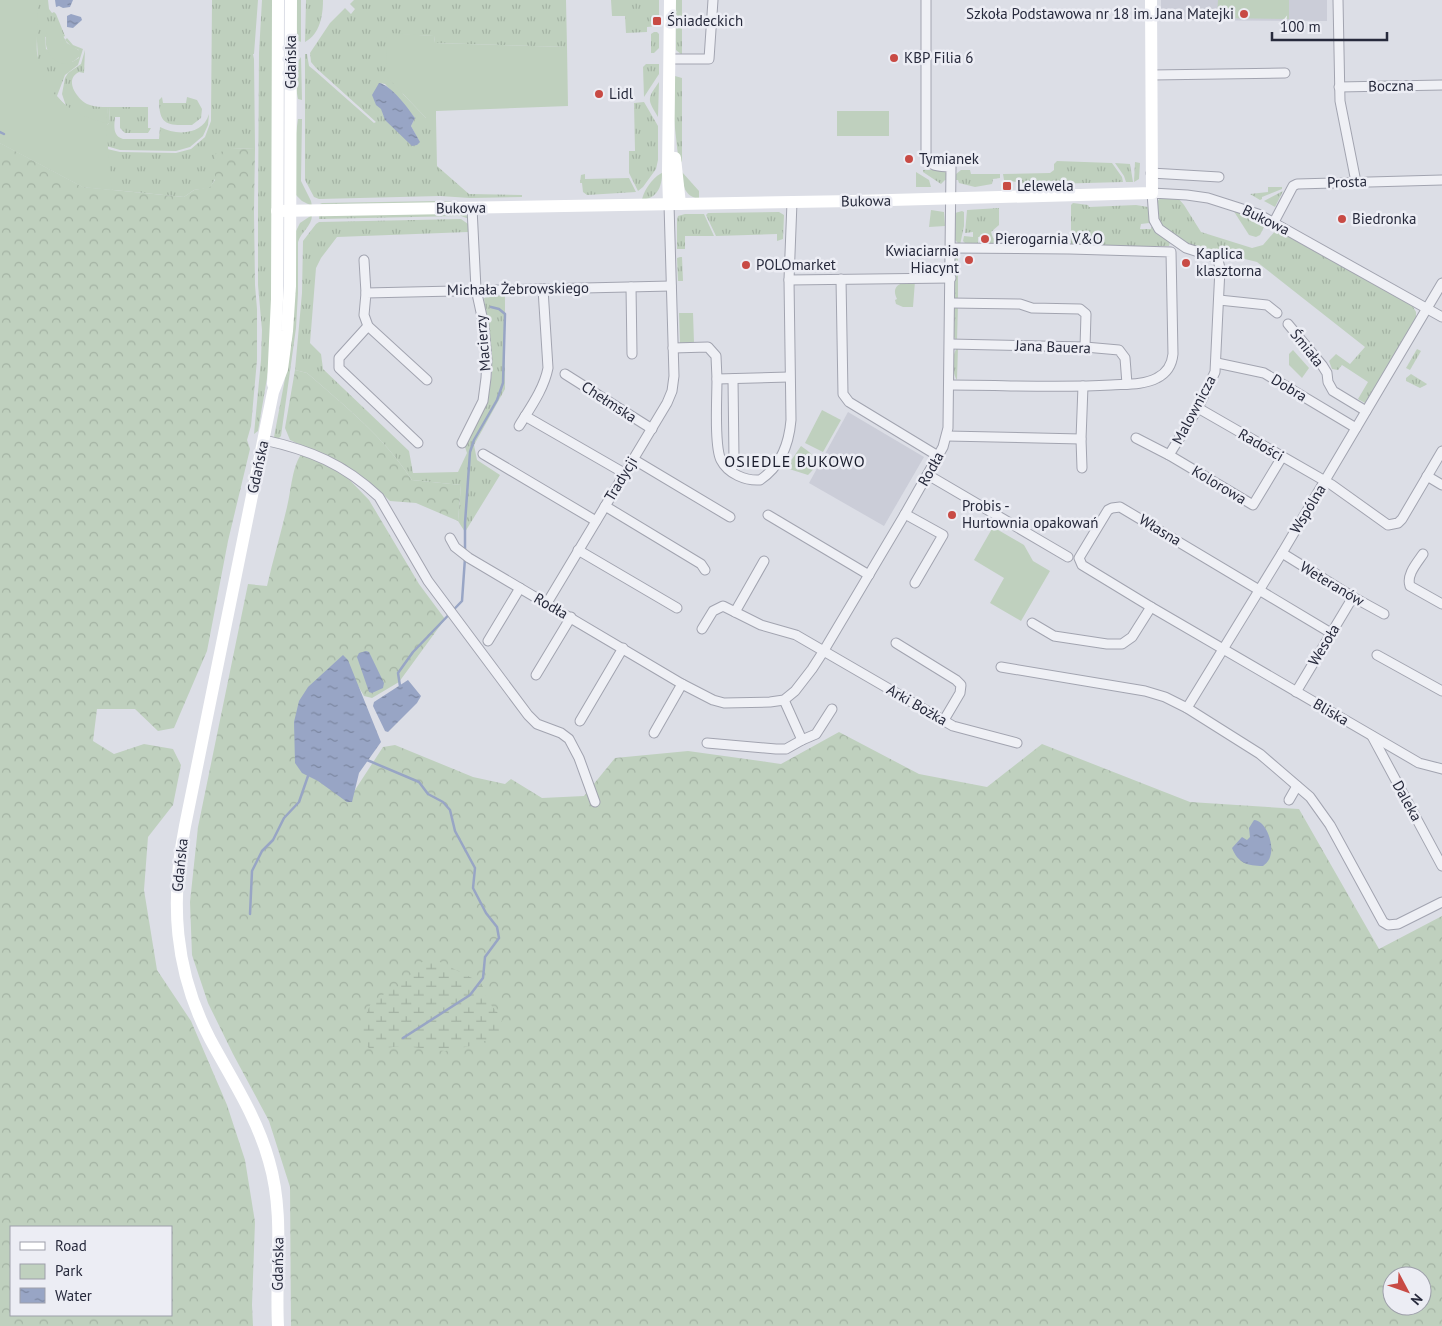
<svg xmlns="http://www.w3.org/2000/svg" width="1442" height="1326" viewBox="0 0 1442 1326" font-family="'PT Sans',sans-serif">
<defs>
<pattern id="grass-tufts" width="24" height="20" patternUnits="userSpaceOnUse" patternTransform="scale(1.25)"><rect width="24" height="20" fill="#bfd0be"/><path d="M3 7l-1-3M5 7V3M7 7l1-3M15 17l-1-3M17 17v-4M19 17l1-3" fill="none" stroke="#a4b3a4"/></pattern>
<pattern id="forest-crowns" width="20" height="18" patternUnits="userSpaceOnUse" patternTransform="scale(1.25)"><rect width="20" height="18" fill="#bfd0be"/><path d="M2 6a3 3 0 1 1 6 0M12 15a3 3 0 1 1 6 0" fill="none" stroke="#a4b3a4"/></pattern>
<pattern id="wetland-marsh" width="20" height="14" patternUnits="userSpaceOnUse" patternTransform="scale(1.25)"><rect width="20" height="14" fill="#bfd0be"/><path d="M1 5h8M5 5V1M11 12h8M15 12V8" fill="none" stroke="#a4b3a4"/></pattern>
<pattern id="water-ripples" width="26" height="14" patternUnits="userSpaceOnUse" patternTransform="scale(1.25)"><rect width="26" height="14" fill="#98a5c5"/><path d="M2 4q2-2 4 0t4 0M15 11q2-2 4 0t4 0" fill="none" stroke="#7c87a1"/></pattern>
</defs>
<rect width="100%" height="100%" fill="#dcdee6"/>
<!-- built -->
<g fill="#cbcdd8">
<path d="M1161 0H1327V21L1161 20Z"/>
<path d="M848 412 924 457 884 526 809 483Z"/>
</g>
<!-- grass -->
<g fill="url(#grass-tufts)" fill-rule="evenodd">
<path d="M35 0H48L49 9 52 13 54 12 56 14 65 36 63 37 61 35 45 37 46 49 72 62 79 58V50L72 47 65 40 67 38 73 45 83 49 78 65 65 75 57 96 66 106 62 94 65 78 68 73 81 64 85 50 84 73 79 72C64 79 76 98 87 104 94 107 101 107 108 107L107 125 109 123 110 107H148V128H151L148 133H125L120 128V117H115C114 127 113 136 123 139H159L160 127C177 136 203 135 209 114L208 125 203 136 190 147 176 151 120 150 103 145 39 82Z"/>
<path d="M212 0H258L254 54H253L254 59 255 149 232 148 210 188 194 190 184 197 83 187 0 143V95L103 148 120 152 176 153 191 149 205 137 211 121Z"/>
<path d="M262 0H274L272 319 269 366 258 431 254 434 261 360 262 330 258 285V212L259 53Z"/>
<path d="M295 0H301V42L297 40Z"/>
<path d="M306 0H323C323 15 320 34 305 42Z"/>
<path d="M354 0H566L567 47 435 43 434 36 387 34 403 94 426 118H436L437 166 469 194 522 195V197L470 198 440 196 319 199 314 197 305 180V54H307L309 66 314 70 374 123 376 122 316 68 311 62 310 53 330 23 345 8 351 14 355 9 350 4ZM379 83 385 84 415 118 411 126 419 141 383 115Z"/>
<path d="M611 0H659V18L655 19V24L659 25 658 26 647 27V32L626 33 625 16H612Z"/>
<path d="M675 0H682V55L676 50Z"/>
<path d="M654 32H657L659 34V48L654 53H651V34Z"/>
<path d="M301 57 302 100 298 99C296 85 291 70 301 57Z"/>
<path d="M646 64H659V74L644 97 643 67Z"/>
<path d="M675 76 682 78V161L679 165 674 119Z"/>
<path d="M659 82 658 117C647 99 647 99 659 82Z"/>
<path d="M162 97 163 103H186L187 97 197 100 202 109 201 118 192 125C169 125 159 127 159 100Z"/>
<path d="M644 102 658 126V160L656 169 643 187 638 191 629 173V151H635L634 103Z"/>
<path d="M298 119H302L301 181 311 201 312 206 302 201 296 195 294 148Z"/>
<path d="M1057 161 1112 163 1122 177 1123 182 1050 184 1022 183 1004 180 1003 174 1050 173 1054 170V164Z"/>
<path d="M1135 162 1140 163 1139 179 1134 182Z"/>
<path d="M1115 163 1130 164 1133 182H1126L1124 176Z"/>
<path d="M923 170H942L947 173V180H945L941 184 923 172Z"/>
<path d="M961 170H970L971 174H1000V178L993 179 992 184 975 187 959 183 958 180H955L956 174Z"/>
<path d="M682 172 699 191V199C684 196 683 186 682 172Z"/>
<path d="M916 172 929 180 931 187H916Z"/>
<path d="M662 173C662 187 657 198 642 200 643 191 654 176 662 173Z"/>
<path d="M585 174V179L629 178 636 192 587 195 583 192 582 183H580L581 175Z"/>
<path d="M1268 187H1282V189L1262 197V199L1260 200 1250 194 1268 192Z"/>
<path d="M1283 191 1275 207 1264 201Z"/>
<path d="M1160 198H1178L1184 205 1201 232 1252 248 1263 245 1276 230 1412 305 1416 312V319L1365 403 1358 399 1368 382 1342 365 1338 370 1332 369 1329 361 1336 354 1350 364 1365 347 1257 262 1185 244 1159 223 1157 202Z"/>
<path d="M439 201 468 203 320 204 322 203Z"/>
<path d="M1073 203 1088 205 1089 207 1136 205 1148 207 1152 225 1149 223 1141 224 1140 229H1151V227H1153L1170 242 1169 246H1071V205Z"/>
<path d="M999 208V225L991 232 993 238 998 240 999 245H985L986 237H978V245H967L963 241 964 236 973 237V232L965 233 967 210Z"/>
<path d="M931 210 944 212 945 226 929 227Z"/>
<path d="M1233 210 1260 220 1264 227 1260 235 1256 237 1249 235Z"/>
<path d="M962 211 964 212V226L960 245 955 240V213Z"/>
<path d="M779 212 784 215 783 239 777 241V234L716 236 706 215 708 213Z"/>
<path d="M465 213 469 219 461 216 319 219V215Z"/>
<path d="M685 214H704L714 236H685V249H677V220L678 216Z"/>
<path d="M312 215C312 226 301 232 298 242V293L296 328 281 436 277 440 274 437 287 368 295 233 300 223Z"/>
<path d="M461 219 468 224V232L337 237 321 258 316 268 310 343 321 354 323 369 409 451 413 473 458 472 467 453 465 447 487 404 492 373 484 298 505 294V389L474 445 477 460 500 475 465 532 458 521 461 485 412 480C383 436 346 407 307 373L295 370 302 293 303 241 316 224 319 222Z"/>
<path d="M958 252V302L954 299 955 257Z"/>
<path d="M680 257H682L683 281H678L677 258Z"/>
<path d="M958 305 957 341 954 337V308Z"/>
<path d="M958 347 957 380C952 374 951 353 958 347Z"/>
<path d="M1417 349 1421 351 1410 370 1406 368Z"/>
<path d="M1411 374 1427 384 1426 385 1420 388 1406 381V378Z"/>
</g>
<!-- forest -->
<g fill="url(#forest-crowns)" fill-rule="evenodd">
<path d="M0 143 83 187 184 197 194 190 210 187 215 180V154L232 148 255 149 254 212 255 285 257 309V360L251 426 247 440 250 449 228 541 207 651 174 728 158 731 135 709H97L93 741 114 754 144 744 173 749 181 765 173 805 148 837 144 890 157 970 191 1021 227 1105 245 1160 255 1222 252 1305 253 1326H0ZM11 1227H171V1315H11Z"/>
<path d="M295 370 307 373C346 407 383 436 412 480L461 485 458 521 416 503 390 501 374 486 350 469 328 457 290 440 285 428Z"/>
<path d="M303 452 339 469 369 500 419 584 445 619 399 682 372 698 364 696 343 660 353 793 383 747 395 745 473 777 505 784 511 779 542 798 584 796 615 758 688 751 781 764 839 732 919 774 987 787 1042 744 1190 802 1299 809 1379 949 1442 916V1326H291L290 1187 269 1121 233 1054 208 1003 192 955 190 902 198 827 248 584 267 586C273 560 281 533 287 507 291 492 292 464 303 452ZM1392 1276H1422V1306H1392Z"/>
</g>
<!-- wetland -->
<path fill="url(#wetland-marsh)" d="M425 961H438L480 982C485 988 484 994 488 1000 497 1016 506 1013 499 1035L475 1045 445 1051 404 1046 370 1049 365 1044 361 1026 371 1003 387 992 403 984 420 963Z"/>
<!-- green -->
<g fill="#bfd0be">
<path d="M0 0H39C37 12 37 23 37 35 37 42 36 51 38 58 45 95 71 115 106 123L108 107H110L109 123 106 126 112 190 83 187 0 143Z"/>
<path d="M1218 0H1289V19L1217 18Z"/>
<path d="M54 25 58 27 67 43 80 51V56C61 76 38 52 48 28Z"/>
<path d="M387 33 434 36 435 43 567 47 568 106 436 111V118H426L386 76Z"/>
<rect x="837" y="111" width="52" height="25"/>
<path d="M915 281 913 307H903L896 304 895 300 897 299C890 284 903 282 915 281Z"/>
<path d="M679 313H693L694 343H680Z"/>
<path d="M1293 350 1309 368 1302 378 1289 365V354Z"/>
<path d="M822 410 841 420 823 452 805 443Z"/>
<path d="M801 446C816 457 823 461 808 475L786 468Z"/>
<path d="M993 527 1024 545 1033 561 1050 571 1021 621 990 603 1004 578 974 560Z"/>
</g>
<!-- water -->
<g fill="url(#water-ripples)">
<path d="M55 0H73L70 7 63 8 59 6 56 7Z"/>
<path d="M71 14 81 17 82 20 73 28 67 27V16Z"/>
<path d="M379 83C391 85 408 108 415 118L411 126 420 142 417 145 412 146 385 120 381 109 376 105 372 95Z"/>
<path d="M366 651 369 652 384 683 383 688 372 693 369 692 357 657 359 653Z"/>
<path d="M343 655 348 660 381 742 359 773 352 802H347L318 781 302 773 295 763 294 722 299 701 308 687Z"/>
<path d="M408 680 421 696 417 703 388 732 385 731 373 706 374 702Z"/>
<path d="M1254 820C1266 821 1273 842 1271 853 1270 859 1268 862 1263 866 1247 866 1238 863 1232 848L1242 837 1247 840 1250 837 1249 828Z"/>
</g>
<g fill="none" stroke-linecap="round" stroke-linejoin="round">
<!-- stream -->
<g stroke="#98a5c5" stroke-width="2.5">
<path d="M0 132 4 134"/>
<path d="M465 552V523L470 452 474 440 497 400 503 383 505 314 499 309 491 307"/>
<path d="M400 686 398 673 413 652 462 601 465 558"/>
<path d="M367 760 419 782 428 794 443 802 450 810 455 831 475 868 473 888 486 913 497 927 499 938 485 957 483 978 470 995 403 1038"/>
<path d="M250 914 252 871 262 851 273 840 284 818 299 802 308 776"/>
</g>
<!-- street casing -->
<g stroke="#a2a4b0" stroke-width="11">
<g id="street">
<path d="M1338 0 1340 101 1356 182"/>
<path d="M670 59H709L713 0"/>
<path d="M1152 75 1285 73"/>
<path d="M1339 87 1442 85"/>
<path d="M1151 173 1219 177"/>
<path d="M1274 222 1293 186 1297 184 1442 180"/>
<path d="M364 260 366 293"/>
<path d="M841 279 843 394 849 402 938 456"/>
<path d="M789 280 951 278"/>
<path d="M631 287 632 354"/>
<path d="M1219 300 1267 305 1277 313"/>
<path d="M951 303 1020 304 1032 308 1080 309 1086 314 1085 347"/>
<path d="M1288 324 1322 365 1327 373 1328 382 1333 391 1366 411"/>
<path d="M368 326 339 358V368L418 443"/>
<path d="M950 344 1085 347 1119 350 1125 358 1127 384"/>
<path d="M673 348 708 347 716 356 717 379 789 377"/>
<path d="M1217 363 1264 373 1356 428"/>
<path d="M565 374 652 429"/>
<path d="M717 379C717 397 714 446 721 460 728 474 746 481 760 480 781 466 789 444 791 420L789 280 792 202"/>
<path d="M427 380 368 326 364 315 366 293 671 286"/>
<path d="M950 385C1003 385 1058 388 1111 385 1126 384 1144 385 1157 378 1167 373 1172 364 1173 354L1171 252 1070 249 951 248"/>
<path d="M1198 408 1332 485 1388 525 1398 523 1402 519 1442 451"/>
<path d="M525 416 624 473"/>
<path d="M519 426C530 408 544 389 548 368L543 289"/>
<path d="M947 436 1081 439"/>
<path d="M1136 438 1169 455 1253 505 1282 457"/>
<path d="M264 440C310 450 344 464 379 497L428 581 528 715 537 724 561 733 569 739 579 758 595 802"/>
<path d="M462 443 483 401 486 378 487 360 484 326 476 289 472 208"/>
<path d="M483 454 596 521"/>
<path d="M1169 455 1198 408 1215 372 1220 268 1218 260 1214 257 1186 248 1159 229 1154 220 1152 193 1187 195 1208 198 1258 214 1442 317"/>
<path d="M633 459 730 517"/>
<path d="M1082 468 1081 439 1083 386"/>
<path d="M731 471 734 459 733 379"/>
<path d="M928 475 1068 557"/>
<path d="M1427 476 1442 485"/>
<path d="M605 506 701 564 705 570"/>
<path d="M905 514 943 535 915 583"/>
<path d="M768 515 869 575"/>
<path d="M450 538 455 547 469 558 682 684 713 700 724 703 770 702 784 700 795 691 812 669 823 652 905 514 943 447 948 428 951 167C941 166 932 168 926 158V0"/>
<path d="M578 550 677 608"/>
<path d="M1282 553 1353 597 1384 614"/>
<path d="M1423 554C1417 563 1406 575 1410 586L1442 604"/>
<path d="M547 603 667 403 672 391 674 376 669 204"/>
<path d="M735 612 764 561"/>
<path d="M1032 623 1054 636 1107 644H1122L1132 637 1151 607"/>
<path d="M702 629 713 611 723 606 761 625 796 635 953 726 1017 743"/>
<path d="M1331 633 1120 507 1112 508 1108 510 1079 558 1082 565 1151 607 1419 763 1442 769"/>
<path d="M488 641 520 588"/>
<path d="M896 643 956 680 961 685 960 693 944 720"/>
<path d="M1377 655 1442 691"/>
<path d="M1001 667 1145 691 1165 697 1187 708 1260 754 1310 797 1330 825 1383 922 1388 925 1398 924 1442 902"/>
<path d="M536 675 571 617"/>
<path d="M1296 692 1353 597"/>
<path d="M784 700 802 740 816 734 832 709"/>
<path d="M1187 708 1282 553 1442 283"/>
<path d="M580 721 623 648"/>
<path d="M654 733 682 684"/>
<path d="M1372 736 1442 866"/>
<path d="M707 743 776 749H786L802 740"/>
<path d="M1289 800 1297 786"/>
</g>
</g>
<!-- street -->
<use href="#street" stroke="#eff0f5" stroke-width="9"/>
<!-- secondary -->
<g stroke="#fff" stroke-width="12">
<path d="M675 158 680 204"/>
<path d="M669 204 668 172 670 0"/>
<path d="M277 211 854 201 1152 193 1151 0"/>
<path d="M273 384 277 299 278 0"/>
<path d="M278 1326C275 1271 285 1215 269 1161 257 1117 231 1078 210 1039 174 970 170 901 185 826L273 392 282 369 287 331 290 286 291 0"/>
</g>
</g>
<!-- markers -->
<g fill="#c84a44" stroke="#ecedf4" stroke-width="2">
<circle cx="1244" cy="14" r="5"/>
<rect x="652" y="16" width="10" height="10" rx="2.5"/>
<circle cx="894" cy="58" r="5"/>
<circle cx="599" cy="94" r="5"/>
<circle cx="909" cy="159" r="5"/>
<rect x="1002" y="181" width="10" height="10" rx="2.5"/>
<circle cx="1342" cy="219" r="5"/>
<circle cx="985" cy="239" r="5"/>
<circle cx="969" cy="260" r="5"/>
<circle cx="1186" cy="263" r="5"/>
<circle cx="746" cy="265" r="5"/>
<circle cx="952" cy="515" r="5"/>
</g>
<g text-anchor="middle" stroke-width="5" stroke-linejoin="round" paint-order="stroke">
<!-- poi labels -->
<g font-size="15" fill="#272a3c" stroke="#ecedf4" text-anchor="start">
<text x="1234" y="19" text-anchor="end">Szkoła Podstawowa nr 18 im. Jana Matejki</text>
<text x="667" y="26">Śniadeckich</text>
<text x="904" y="63">KBP Filia 6</text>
<text x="609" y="99">Lidl</text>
<text x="919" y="164">Tymianek</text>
<text x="1017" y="191">Lelewela</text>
<text x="1352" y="224">Biedronka</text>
<text x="995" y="244">Pierogarnia V&amp;O</text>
<text x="959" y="256" text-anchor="end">Kwiaciarnia<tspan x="959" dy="17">Hiacynt</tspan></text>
<text x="1196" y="259">Kaplica<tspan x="1196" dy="17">klasztorna</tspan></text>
<text x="756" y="270">POLOmarket</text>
<text x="962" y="511">Probis -<tspan x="962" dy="17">Hurtownia opakowań</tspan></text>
</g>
<!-- street labels -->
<g font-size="15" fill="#272a3c" stroke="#ecedf4">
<text transform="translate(291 62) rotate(-90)" y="5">Gdańska</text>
<text transform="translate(1391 86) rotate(-1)" y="5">Boczna</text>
<text transform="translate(1347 182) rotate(-2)" y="5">Prosta</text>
<text transform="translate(866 201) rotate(-1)" y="5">Bukowa</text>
<text transform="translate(461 208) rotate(-1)" y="5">Bukowa</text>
<text transform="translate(1266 220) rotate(26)" y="5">Bukowa</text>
<text transform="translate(518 289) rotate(-1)" y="5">Michała Żebrowskiego</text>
<text transform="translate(483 343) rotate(-95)" y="5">Macierzy</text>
<text transform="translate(1053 347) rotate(2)" y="5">Jana Bauera</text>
<text transform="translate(1307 348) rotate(51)" y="5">Śmiała</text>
<text transform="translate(1289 388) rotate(31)" y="5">Dobra</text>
<text transform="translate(609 402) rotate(33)" y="5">Chełmska</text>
<text transform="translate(1194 410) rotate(-62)" y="5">Malownicza</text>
<text transform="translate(1261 445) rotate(30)" y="5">Radości</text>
<text transform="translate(258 467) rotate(-78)" y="5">Gdańska</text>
<text transform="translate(931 469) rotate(-61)" y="5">Rodła</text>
<text transform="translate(621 479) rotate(-59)" y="5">Tradycji</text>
<text transform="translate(1219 485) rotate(31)" y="5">Kolorowa</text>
<text transform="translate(1308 509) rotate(-59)" y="5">Wspólna</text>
<text transform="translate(1160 530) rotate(31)" y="5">Własna</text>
<text transform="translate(1332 584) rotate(31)" y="5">Weteranów</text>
<text transform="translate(551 606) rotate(30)" y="5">Rodła</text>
<text transform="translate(1324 645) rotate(-59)" y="5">Wesoła</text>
<text transform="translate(917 705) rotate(30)" y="5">Arki Bożka</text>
<text transform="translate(1331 712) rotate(30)" y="5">Bliska</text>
<text transform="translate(1407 801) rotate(61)" y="5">Daleka</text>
<text transform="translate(180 865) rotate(-84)" y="5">Gdańska</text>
<text transform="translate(278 1264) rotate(-89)" y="5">Gdańska</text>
</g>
<!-- neighbourhood labels -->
<g font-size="16" letter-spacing="1" fill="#191c2c" stroke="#ecedf4">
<text x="795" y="467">OSIEDLE BUKOWO</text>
</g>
</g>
<!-- legend -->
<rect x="10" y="1226" width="162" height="90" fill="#ecedf4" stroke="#9d9faa"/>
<rect x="20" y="1242" width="25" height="8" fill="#ffffff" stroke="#9d9faa"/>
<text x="55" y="1251" font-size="15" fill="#272a3c">Road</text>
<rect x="20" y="1264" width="25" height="15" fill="#bfd0be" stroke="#9d9faa"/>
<text x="55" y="1276" font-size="15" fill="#272a3c">Park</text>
<rect x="20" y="1288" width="25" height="15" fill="url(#water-ripples)" stroke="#9d9faa"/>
<text x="55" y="1301" font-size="15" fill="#272a3c">Water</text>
<!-- north arrow -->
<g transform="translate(1407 1291) rotate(131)"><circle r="24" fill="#ecedf4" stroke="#9d9faa"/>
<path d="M0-4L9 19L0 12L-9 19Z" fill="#c84a44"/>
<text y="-8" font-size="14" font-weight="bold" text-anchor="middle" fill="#272a3c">N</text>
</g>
<!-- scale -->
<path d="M1272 32v8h115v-8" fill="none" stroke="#272a3c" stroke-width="2.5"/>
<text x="1280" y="32" font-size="15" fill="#272a3c" stroke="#ecedf4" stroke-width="4" paint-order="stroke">100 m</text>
</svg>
